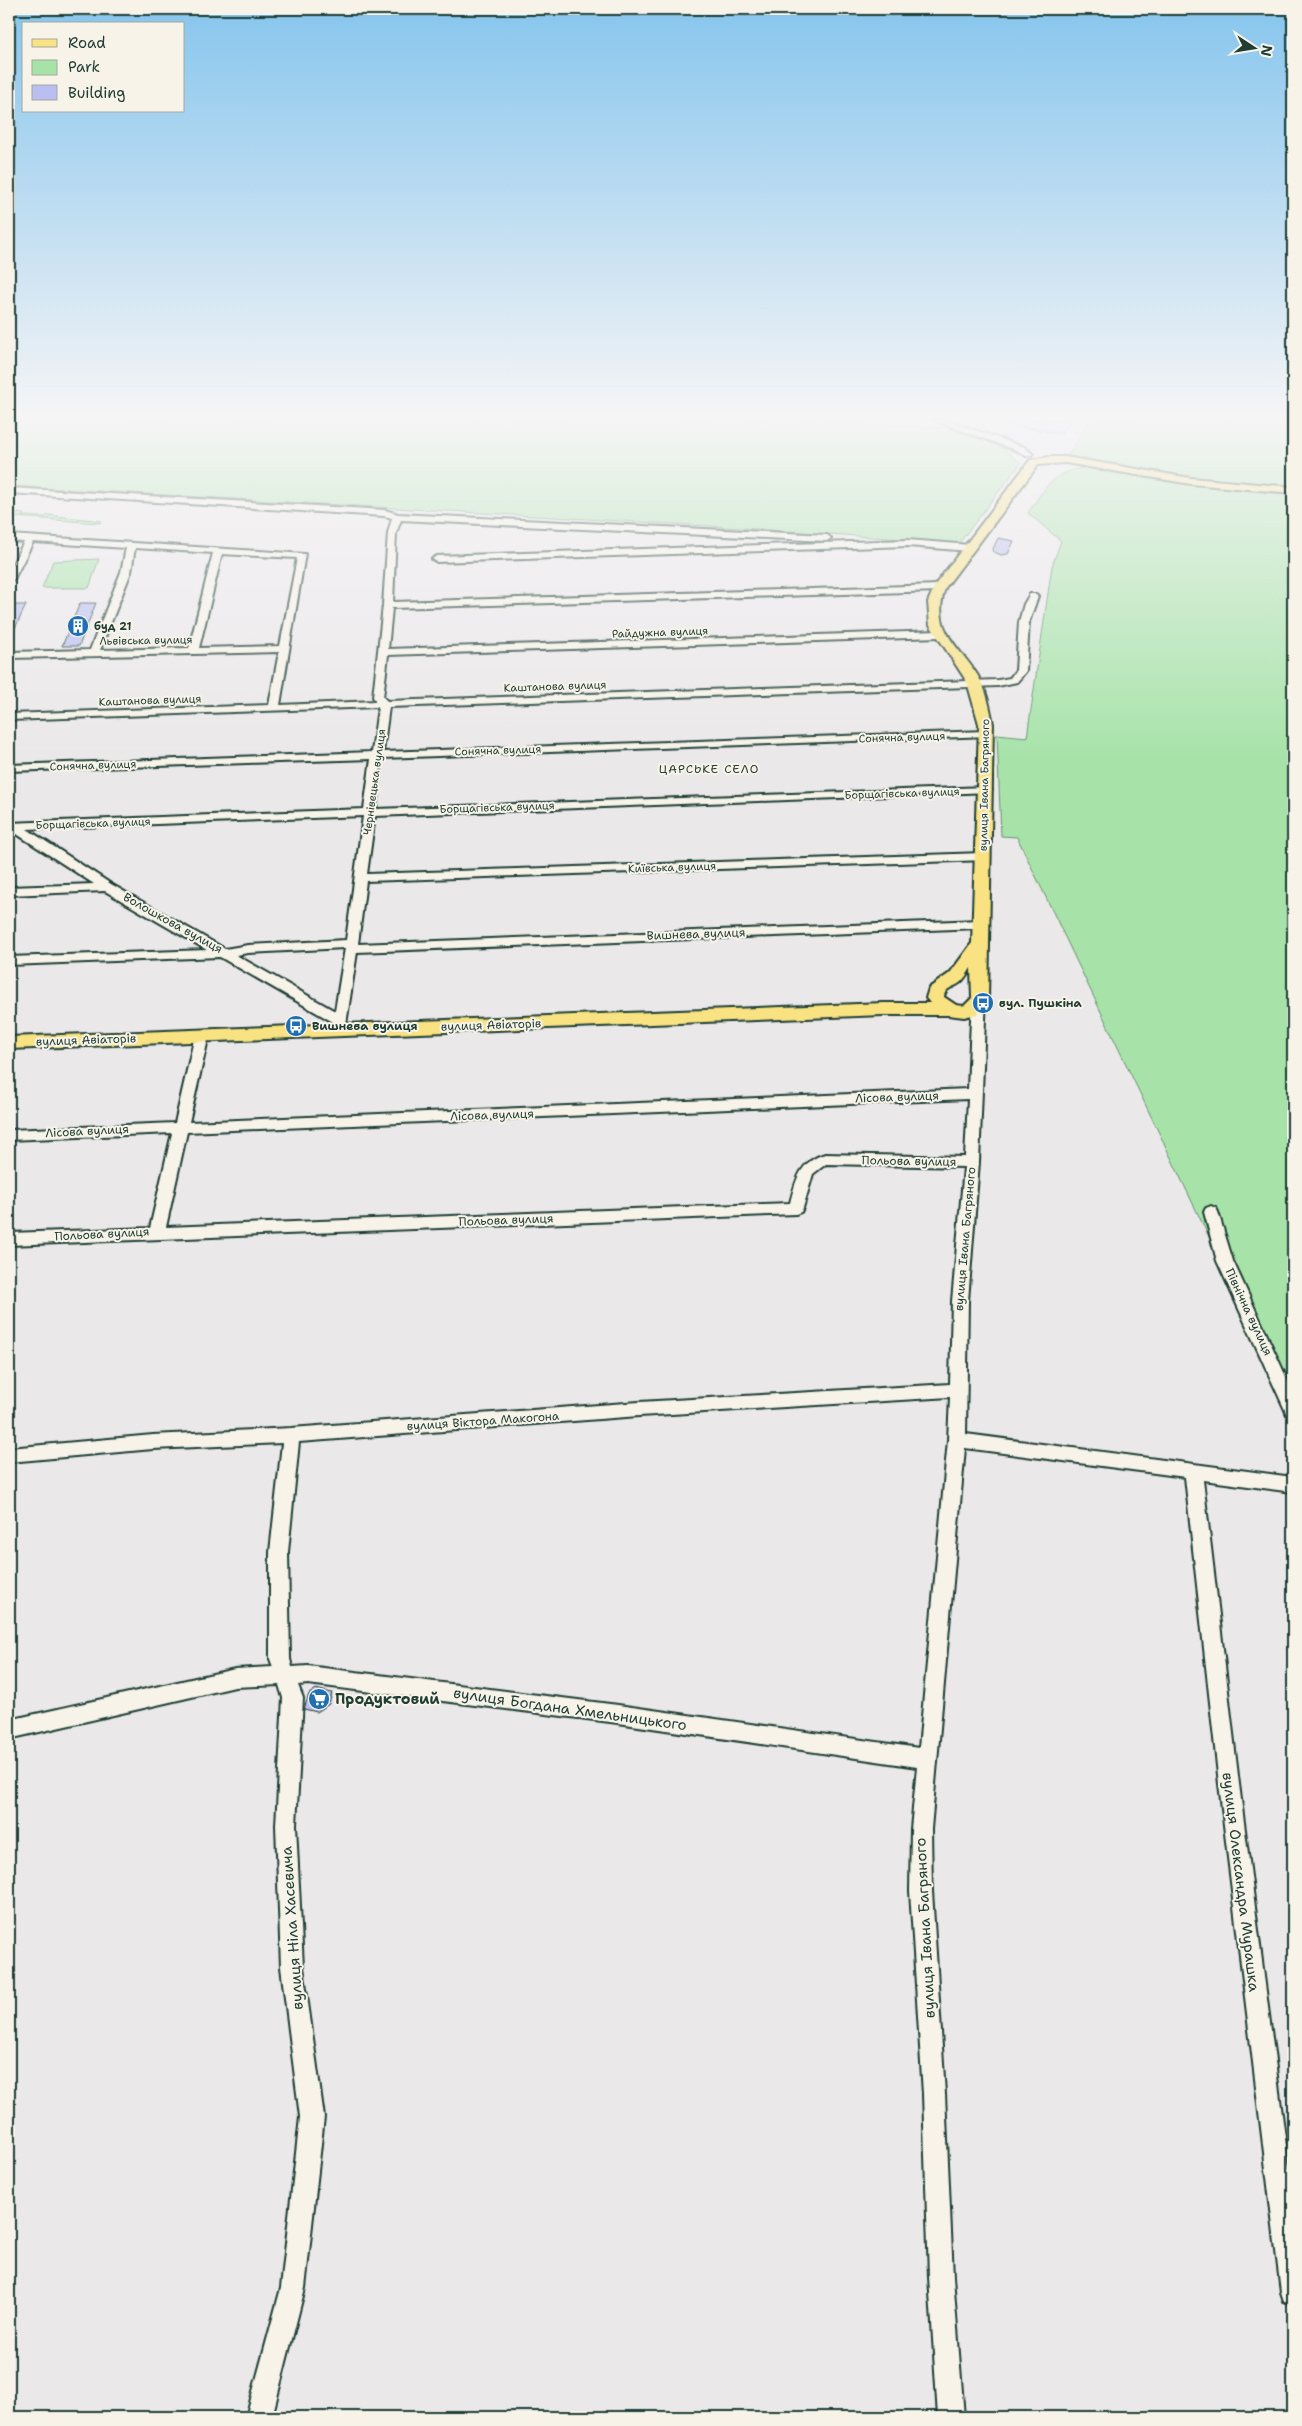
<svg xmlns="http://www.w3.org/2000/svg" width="1302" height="2426" viewBox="0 0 1302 2426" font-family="'Shantell Sans',sans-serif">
<rect width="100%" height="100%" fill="#ebe8ea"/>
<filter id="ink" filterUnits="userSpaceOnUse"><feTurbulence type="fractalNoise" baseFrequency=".02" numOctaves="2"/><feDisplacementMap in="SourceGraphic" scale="10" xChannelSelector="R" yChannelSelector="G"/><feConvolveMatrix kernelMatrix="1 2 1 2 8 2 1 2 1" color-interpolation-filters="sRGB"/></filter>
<g filter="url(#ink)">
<!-- built -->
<path fill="#dcdbec" d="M950 420H1083L1090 421 1067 456 1060 453 1059 450H1048Z"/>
<!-- green -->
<g fill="#a7e3a9" stroke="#63906e">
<path d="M9 420H794L947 428 1000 446 1021 463 959 543 727 527 9 486Z"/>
<path d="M1094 420H1293V490L1228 485 1065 460 1090 421Z"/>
<path d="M1085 468 1177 483 1293 494V1412L1017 837 1001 836 997 734 1027 737 1052 566 1061 541 1028 513C1044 489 1053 471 1085 468Z"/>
<path d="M18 513 24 514 22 516 45 517 48 515 102 521 100 523 14 517Z"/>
<path d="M99 559 89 588H42L53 561Z"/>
</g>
<!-- building -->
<g fill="#babef0" stroke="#1f3d34">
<path d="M1010 420H1071L1061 434 1010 425Z"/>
<path d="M998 538 1014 541 1008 554 1001 555 992 551Z"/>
<path d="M80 603H96L79 646H62Z"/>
<path d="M11 605H26L9 641V609Z"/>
<path d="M316 1689 332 1693 329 1704 317 1712 304 1709 309 1694Z"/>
</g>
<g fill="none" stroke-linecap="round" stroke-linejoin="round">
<!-- minor casing -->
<g stroke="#1f3d34" stroke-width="4">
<g id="minor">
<path d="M934 420H945L1024 447 1033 454 1026 456 1018 451Z"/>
<path d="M9 488 385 510 398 514 827 535 831 538 827 541 401 520 396 533 393 602 939 585 944 588 939 591 392 608 388 649 939 631 944 634 939 637 388 655 383 697 387 701 998 680 1010 678 1016 670 1019 622 1024 604 1030 594H1036L1038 596 1029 622 1026 671 1017 682 998 686 389 707 383 752 986 731 991 734 990 736 382 758 376 809 986 787 992 790 990 792 375 816 367 874 983 853 987 854 989 857 987 860 366 881 358 944 980 920 986 924 980 928 357 952 345 1031 338 1035 331 1031 333 1022 220 957 9 965V957L207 950 105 891 9 895V887L94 884 9 829V823L364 809 371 759 9 771V765L372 752 378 707 9 720V714L269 705 279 652 9 658V652L90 650 121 572 126 548 33 542 14 579 9 582V571L24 542 9 541V535L305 554 280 705 376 701 373 697 383 605 388 533 392 518 384 516 9 493ZM135 548 213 553 189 648 100 650 131 572ZM222 554 297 558 280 646 199 648ZM363 816 346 940 248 945 225 949 111 884 27 829ZM345 948 335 1011 236 955 248 953Z"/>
<path d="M908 540 970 545 974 548 970 551 908 546 437 562 432 559 437 556Z"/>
<path d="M979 992 986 996 979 1162 968 1301 966 1434 1293 1477V1492L1203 1480 1239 1784 1293 2199V2304L1284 2301 1281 2292 1219 1784 1185 1477 965 1448 931 1829 932 1891 945 2094 953 2277 964 2417H938L929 2277 923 2094 910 1891 911 1829 917 1767 618 1723 308 1684 298 1685 303 1698 296 1825 303 1967 324 2117 305 2288 272 2417H246L281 2288 300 2117 281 1967 276 1825 283 1698 279 1685 235 1687 9 1739V1720L235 1669 273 1667 270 1659V1552L282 1443 153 1449 9 1462V1448L153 1435 291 1428 639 1402 950 1384 952 1301 964 1167 826 1164 813 1174 803 1208 801 1212 796 1214 9 1245V1233L150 1228 172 1133 9 1140V1130L175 1123 195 1035 202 1031 209 1035 189 1122 968 1089 972 996ZM968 1099 965 1157 825 1154C800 1161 796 1180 790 1203L166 1227 187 1132ZM950 1397 948 1440 919 1748 618 1705 308 1666 292 1667 290 1659 288 1552 299 1442 639 1416Z"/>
<path d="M1211 1206 1216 1208 1218 1212 1233 1261 1293 1392V1417L1287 1415 1285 1410 1217 1261 1204 1212 1206 1208Z"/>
</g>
</g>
<!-- major casing -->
<g stroke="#1f3d34" stroke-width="4">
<path id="major" d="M1049 457H1065L1191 478 1293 487V493L1191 484 1065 463 1038 465 945 588C931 631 958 644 978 676 987 691 990 708 993 724L988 1000 977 1014 964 1017 948 1015H883L9 1049V1037L883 1003H930L926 998 929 988 950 973 972 943 979 724 967 682 930 625 928 602 935 585 1030 460ZM971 968 972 998 964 1006 956 1005 944 997C945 987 954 988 961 982 965 978 968 973 971 968Z"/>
</g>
<!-- minor -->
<use href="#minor" fill="#f7f3e8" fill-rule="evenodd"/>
<!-- major -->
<use href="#major" fill="#f8e281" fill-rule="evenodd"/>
</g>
</g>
<!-- sky -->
<linearGradient id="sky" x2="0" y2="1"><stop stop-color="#86c5ed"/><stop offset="0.55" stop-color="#f6f5f6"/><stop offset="1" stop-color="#f6f5f6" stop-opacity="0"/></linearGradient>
<rect width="1302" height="759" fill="url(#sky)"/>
<!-- icons -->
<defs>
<g id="building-disc" transform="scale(1.125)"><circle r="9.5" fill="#1f6fb2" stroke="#f7f3e8"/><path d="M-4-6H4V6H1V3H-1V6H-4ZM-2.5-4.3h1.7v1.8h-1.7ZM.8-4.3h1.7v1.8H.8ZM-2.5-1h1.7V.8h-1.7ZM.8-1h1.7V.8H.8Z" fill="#fff"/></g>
<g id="bus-disc" transform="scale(1.125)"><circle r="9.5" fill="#1f6fb2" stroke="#f7f3e8"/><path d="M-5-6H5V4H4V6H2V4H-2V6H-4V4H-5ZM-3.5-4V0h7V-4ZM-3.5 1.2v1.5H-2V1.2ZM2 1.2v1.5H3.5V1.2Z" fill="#fff"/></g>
<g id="supermarket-disc" transform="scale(1.125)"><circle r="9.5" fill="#1f6fb2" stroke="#f7f3e8"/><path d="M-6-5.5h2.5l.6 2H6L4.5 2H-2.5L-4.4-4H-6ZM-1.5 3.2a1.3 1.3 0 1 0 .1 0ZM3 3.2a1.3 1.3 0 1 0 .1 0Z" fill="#fff"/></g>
</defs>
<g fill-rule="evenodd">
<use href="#building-disc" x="78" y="626"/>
<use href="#bus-disc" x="983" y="1003"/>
<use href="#bus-disc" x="296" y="1026"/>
<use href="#supermarket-disc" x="319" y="1699"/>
</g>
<g text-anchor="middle" stroke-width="4" stroke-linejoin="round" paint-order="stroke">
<!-- far-poi labels -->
<g font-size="11" font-weight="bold" fill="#1f3d34" stroke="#f7f3e8" text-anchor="start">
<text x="94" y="630">буд 21</text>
</g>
<!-- far-street labels -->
<g font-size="11" fill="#1f3d34" stroke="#f7f3e8">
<text transform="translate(660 632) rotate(-2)" y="4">Райдужна вулиця</text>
<text transform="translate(146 640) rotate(-1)" y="4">Львівська вулиця</text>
<text transform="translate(555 686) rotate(-2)" y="4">Каштанова вулиця</text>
<text transform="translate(150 700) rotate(-2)" y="4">Каштанова вулиця</text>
<text transform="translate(902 737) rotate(-2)" y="4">Сонячна вулиця</text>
<text transform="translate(498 750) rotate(-2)" y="4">Сонячна вулиця</text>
<text transform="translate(93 765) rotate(-2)" y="4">Сонячна вулиця</text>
<text transform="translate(374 782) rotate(-82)" y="4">Чернівецька вулиця</text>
<text transform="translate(984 785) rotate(-89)" y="4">вулиця Івана Багряного</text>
<text transform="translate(902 793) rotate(-2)" y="4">Борщагівська вулиця</text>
<text transform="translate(497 807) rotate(-2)" y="4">Борщагівська вулиця</text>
<text transform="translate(93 823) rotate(-2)" y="4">Борщагівська вулиця</text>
<text transform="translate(672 867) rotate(-2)" y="4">Київська вулиця</text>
</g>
<!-- far-quarter labels -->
<g font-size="12" letter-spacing="1" fill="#1f3d34" stroke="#f7f3e8">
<text x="709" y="773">ЦАРСЬКЕ СЕЛО</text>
</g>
<!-- street labels -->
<g font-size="12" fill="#1f3d34" stroke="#f7f3e8">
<text transform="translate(173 923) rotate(29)" y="4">Волошкова вулиця</text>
<text transform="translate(696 934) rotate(-2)" y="4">Вишнева вулиця</text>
<text transform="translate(491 1025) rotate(-2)" y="4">вулиця Авіаторів</text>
<text transform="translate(86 1040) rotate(-2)" y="4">вулиця Авіаторів</text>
<text transform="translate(897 1097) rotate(-2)" y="4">Лісова вулиця</text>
<text transform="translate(492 1115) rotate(-2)" y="4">Лісова вулиця</text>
<text transform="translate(87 1131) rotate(-3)" y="4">Лісова вулиця</text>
<text transform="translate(909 1161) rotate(1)" y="4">Польова вулиця</text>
<text transform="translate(506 1220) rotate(-2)" y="4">Польова вулиця</text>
<text transform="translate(102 1234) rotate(-3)" y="4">Польова вулиця</text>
<text transform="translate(965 1239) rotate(-85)" y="4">вулиця Івана Багряного</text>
<text transform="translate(1249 1312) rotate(65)" y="4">Північна вулиця</text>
<text transform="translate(483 1421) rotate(-4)" y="4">вулиця Віктора Макогона</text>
</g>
<!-- poi labels -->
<g font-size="12" font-weight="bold" fill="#1f3d34" stroke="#f7f3e8" text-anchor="start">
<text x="999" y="1007">вул. Пушкіна</text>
<text x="312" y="1030">Вишнева вулиця</text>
</g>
<!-- near-poi labels -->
<g font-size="15" font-weight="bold" fill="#1f3d34" stroke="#f7f3e8" text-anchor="start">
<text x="335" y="1704">Продуктовий</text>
</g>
<!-- near-street labels -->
<g font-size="15" fill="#1f3d34" stroke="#f7f3e8">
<text transform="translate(570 1709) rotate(8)" y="5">вулиця Богдана Хмельницького</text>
<text transform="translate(1241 1882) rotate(83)" y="5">вулиця Олександра Мурашка</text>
<text transform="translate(292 1928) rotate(-94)" y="5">вулиця Ніла Хасевича</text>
<text transform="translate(925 1928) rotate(-93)" y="5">вулиця Івана Багряного</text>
</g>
</g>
<!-- margin -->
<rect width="1302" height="2426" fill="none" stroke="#f7f3e8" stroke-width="30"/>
<rect x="15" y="15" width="1272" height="2396" fill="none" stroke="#1f3d34" stroke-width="2" filter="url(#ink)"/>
<!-- legend -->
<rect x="22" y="22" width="162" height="90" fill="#f7f3e8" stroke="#a1aaa0"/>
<rect x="32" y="39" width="25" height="8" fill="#f8e281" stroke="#a1aaa0"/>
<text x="68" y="48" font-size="15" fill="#1f3d34">Road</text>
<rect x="32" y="60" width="25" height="15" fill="#a7e3a9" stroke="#a1aaa0"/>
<text x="68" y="72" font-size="15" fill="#1f3d34">Park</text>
<rect x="32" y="85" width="25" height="15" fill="#babef0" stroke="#a1aaa0"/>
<text x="68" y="98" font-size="15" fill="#1f3d34">Building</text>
<!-- north arrow -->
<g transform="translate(1254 48) rotate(102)" stroke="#f7f3e8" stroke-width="4" paint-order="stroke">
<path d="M0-4L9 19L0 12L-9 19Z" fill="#1f3d34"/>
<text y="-8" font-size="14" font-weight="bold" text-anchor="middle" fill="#1f3d34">N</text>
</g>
</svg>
